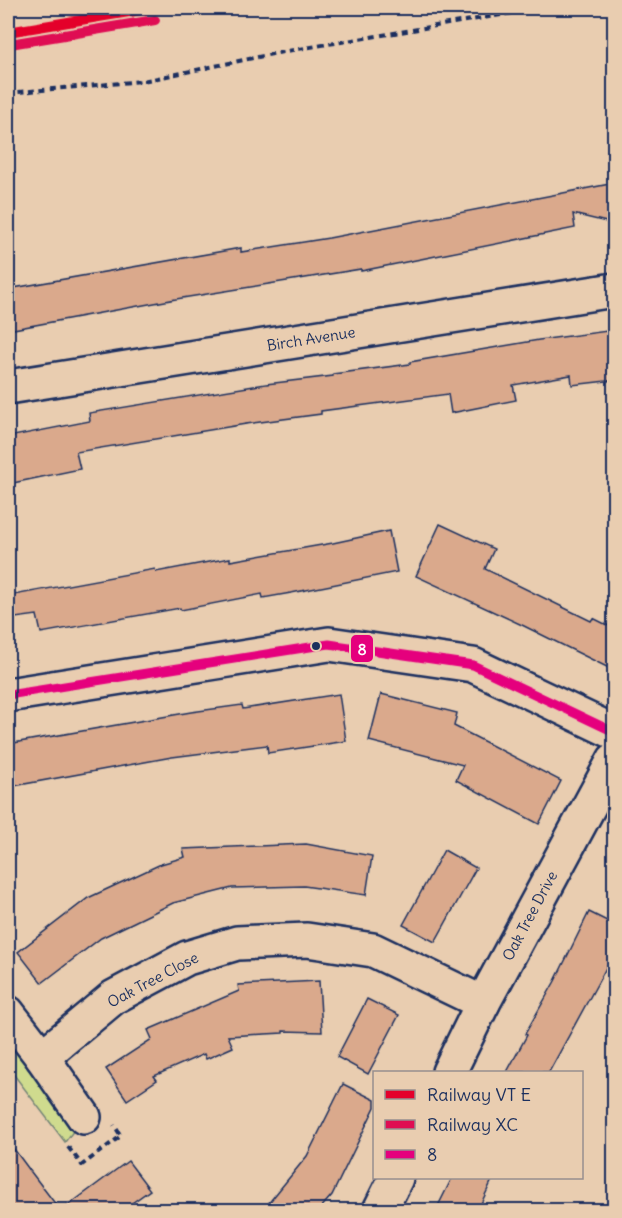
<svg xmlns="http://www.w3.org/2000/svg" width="622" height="1218" viewBox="0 0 622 1218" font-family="Delius,sans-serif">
<rect width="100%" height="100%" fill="#e9cdb0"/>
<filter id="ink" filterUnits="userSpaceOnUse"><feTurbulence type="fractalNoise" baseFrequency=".0167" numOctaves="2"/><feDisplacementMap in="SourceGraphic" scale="12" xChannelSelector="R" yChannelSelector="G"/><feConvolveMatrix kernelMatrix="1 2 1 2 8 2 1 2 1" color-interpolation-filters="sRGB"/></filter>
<g filter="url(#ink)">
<!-- green -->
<path fill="#cfdb8e" stroke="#758576" stroke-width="1.5" d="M8 1014 84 1117 65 1142 8 1067Z"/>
<!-- building -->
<g fill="#daa98c" stroke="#1b2f5e" stroke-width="1.5">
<path d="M615 183V224L573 214 575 228 361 271V269L176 299 8 330V289L241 248V252L329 238Z"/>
<path d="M615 330V380L572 385 571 375 513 385 516 400 451 413 448 394 321 411V414L246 424 76 452 80 469 8 484V437L90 421 89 413 266 384 333 376V374L410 364V362L539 340Z"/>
<path d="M440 524 494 549 485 569 591 621 593 618 615 629V671L522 625 416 576Z"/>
<path d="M389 531 397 572 291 593 263 598 262 594 181 610 180 608 41 633 37 615 8 619V596L155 569 156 572 230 558V561L333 543Z"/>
<path d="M339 694 346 741 268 753 267 745 172 757 8 787V744L191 712 242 705 243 709Z"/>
<path d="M381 694 457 713 454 726 561 781 539 824 456 780 463 765 369 741Z"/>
<path d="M306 844 372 856 366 895 304 886 232 888 173 903 101 938 42 983 18 952 88 898 161 864 185 857 183 849Z"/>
<path d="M444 850 476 868 435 942 403 925Z"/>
<path d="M589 912 615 925V951L601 977 549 1072H507L527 1035 525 1034 555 981Z"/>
<path d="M319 981 322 1032 283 1031V1033L228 1036 233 1047 206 1059 204 1054 154 1076 157 1080 127 1100 106 1069 152 1039 148 1030 239 991 238 985Z"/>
<path d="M367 999 399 1015 368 1074 337 1057Z"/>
<path d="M343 1084 375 1100V1107L332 1195 319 1210H263L307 1156Z"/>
<path d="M8 1141 31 1172 60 1210H15L8 1201Z"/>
<path d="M128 1161 150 1190 122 1210H62Z"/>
<path d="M452 1178H493L478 1210H436Z"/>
</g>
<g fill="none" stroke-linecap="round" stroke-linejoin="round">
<!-- minor casing -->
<g stroke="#1b2f5e" stroke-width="38">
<g id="minor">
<path d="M8 387 614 290"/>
<path d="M8 695 329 644 473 665 614 732"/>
<path d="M8 1013 42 1057 84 1117"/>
<path d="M42 1057 114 997 187 958 237 943 307 940 373 950 483 1003"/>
<path d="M449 1072 483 1003 614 760"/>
<path d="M380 1210 396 1178"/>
</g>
</g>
<!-- path -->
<g stroke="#1b2f5e" stroke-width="4" stroke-dasharray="6 4.5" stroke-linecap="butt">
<path d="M8 93 143 81 287 51 543 8"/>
<path d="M68 1147 82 1165 121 1136 114 1125"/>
</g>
<!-- minor -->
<use href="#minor" stroke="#e9cdb0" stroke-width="33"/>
<!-- bus-1 casing -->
<g stroke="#e9cdb0" stroke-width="14">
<path id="bus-1" d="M8 695 329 644 473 665 614 732"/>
</g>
<!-- bus-1 -->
<use href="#bus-1" stroke="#e5007d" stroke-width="9"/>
<!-- rail-1 casing -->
<g stroke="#e9cdb0" stroke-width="15">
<path id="rail-1" d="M8 32 153 8"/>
</g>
<!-- rail-2 casing -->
<g stroke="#e9cdb0" stroke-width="15">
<path id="rail-2" d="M10 44 155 20"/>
</g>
<!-- rail-1 -->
<use href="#rail-1" stroke="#e4002b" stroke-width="10"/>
<!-- rail-2 -->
<use href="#rail-2" stroke="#df0d52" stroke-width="10"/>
</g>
</g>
<!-- markers -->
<circle fill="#1b2f5e" stroke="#e9cdb0" stroke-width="2" cx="316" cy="646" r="5"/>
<g text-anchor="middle" stroke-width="5" stroke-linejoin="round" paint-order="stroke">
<!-- street labels -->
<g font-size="15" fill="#1b2f5e" stroke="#e9cdb0">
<text transform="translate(311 339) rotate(-9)" y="5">Birch Avenue</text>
<text transform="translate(530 916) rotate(-62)" y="5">Oak Tree Drive</text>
<text transform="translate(153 980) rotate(-28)" y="5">Oak Tree Close</text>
</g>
</g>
<rect stroke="#e9cdb0" stroke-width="2" x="350" y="634" width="24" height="29" rx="6" fill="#e5007d"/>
<g font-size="16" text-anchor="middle" font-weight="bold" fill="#fff">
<text x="362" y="655">8</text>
</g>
<!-- margin -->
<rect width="622" height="1218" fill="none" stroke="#e9cdb0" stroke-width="30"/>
<rect x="15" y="15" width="592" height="1188" fill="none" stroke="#1b2f5e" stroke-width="2" filter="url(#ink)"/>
<!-- legend -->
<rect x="373" y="1071" width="210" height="108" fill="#e9cdb0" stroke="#978e8f" stroke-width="1.5"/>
<rect x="385" y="1090" width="30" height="9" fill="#e4002b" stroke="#978e8f" stroke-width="1.5"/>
<text x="427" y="1101" font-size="18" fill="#1b2f5e">Railway VT E</text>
<rect x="385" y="1120" width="30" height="9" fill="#df0d52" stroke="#978e8f" stroke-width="1.5"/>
<text x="427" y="1131" font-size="18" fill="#1b2f5e">Railway XC</text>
<rect x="385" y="1150" width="30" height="9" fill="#e5007d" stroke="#978e8f" stroke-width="1.5"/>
<text x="427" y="1161" font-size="18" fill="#1b2f5e">8</text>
</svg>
